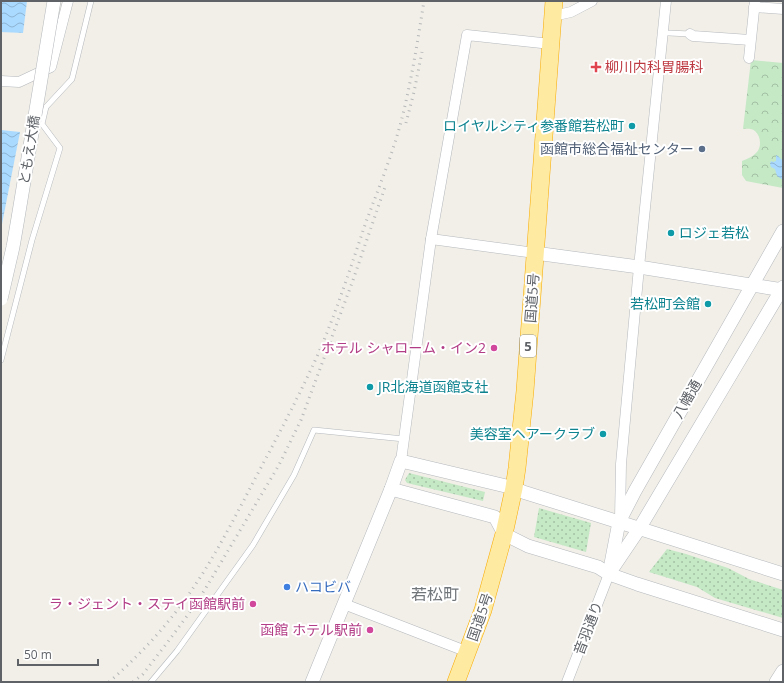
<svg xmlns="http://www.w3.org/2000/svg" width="784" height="683" viewBox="0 0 784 683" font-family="'Open Sans','Noto Sans JP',sans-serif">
<defs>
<pattern id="grass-dots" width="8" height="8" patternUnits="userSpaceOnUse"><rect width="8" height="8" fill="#c5e8c5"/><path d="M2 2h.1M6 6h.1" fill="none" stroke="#a3c0a4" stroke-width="1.8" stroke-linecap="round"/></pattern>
<pattern id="park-crowns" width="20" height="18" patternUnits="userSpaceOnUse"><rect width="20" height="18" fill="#c5e8c5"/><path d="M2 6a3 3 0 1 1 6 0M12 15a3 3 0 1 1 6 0" fill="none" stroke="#a3c0a4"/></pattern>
<pattern id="water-waves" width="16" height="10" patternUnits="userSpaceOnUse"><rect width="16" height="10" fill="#aadaff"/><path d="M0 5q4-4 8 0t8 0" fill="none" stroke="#8eb4d2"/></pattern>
</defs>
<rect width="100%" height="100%" fill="#f1efe8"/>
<!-- grass -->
<g fill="url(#grass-dots)">
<path d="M409 473 485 492 483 501 407 483 405 480Z"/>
<path d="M539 508 591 523 586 552 534 537Z"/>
<path d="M667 549 686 554 728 568 749 579 783 590V618L715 598 697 587 649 572Z"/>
</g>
<!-- park -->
<path fill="url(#park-crowns)" d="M751 60 783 63V188L746 181 742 175V161C747 159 752 157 756 153 762 148 761 136 755 131 751 128 747 129 743 129Z"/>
<!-- water -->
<g fill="url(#water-waves)">
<path d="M1 1H27L23 33 1 32Z"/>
<path d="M1 130 20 132 1 229Z"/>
<path d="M776 155 778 156 783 161V180L777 176 775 169 771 167 770 164 771 161 773 162 776 161Z"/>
</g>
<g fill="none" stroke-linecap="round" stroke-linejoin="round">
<!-- service casing -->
<g stroke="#b5b8bc" stroke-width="6">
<g id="service">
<path d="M669 33 690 34"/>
<path d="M1 360 32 240 60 148 42 124 46 107 72 79 91 1"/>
<path d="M151 682 177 651 253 545 294 475 314 430 404 439"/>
</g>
</g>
<!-- minor casing -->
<g stroke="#b5b8bc" stroke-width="11">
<g id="minor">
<path d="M754 7 783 9"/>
<path d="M553 16 571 12 592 1"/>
<path d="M690 34 693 36 750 40"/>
<path d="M749 58 755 1"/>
<path d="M1 81 19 82 51 67 68 1"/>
<path d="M431 239 535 253"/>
<path d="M401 461 431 239 467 35 551 44"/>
<path d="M620 519 621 464 639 267 666 1"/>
<path d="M344 604 468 652"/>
<path d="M567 682 609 574"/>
</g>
</g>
<!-- tertiary casing -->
<g stroke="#b5b8bc" stroke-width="14">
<g id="tertiary">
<path d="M535 253 639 267 783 290"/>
<path d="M391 489 495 517 504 534 528 546 598 567 609 574 637 584 783 630"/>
<path d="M612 569 639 529 783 287"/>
<path d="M609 574 619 522 635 491 783 231"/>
<path d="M312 682 391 489 401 461 514 488 523 492 619 522 783 574"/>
<path d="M776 682 783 671"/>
</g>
</g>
<!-- trunk casing -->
<g stroke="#f9ab00" stroke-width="18">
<path id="trunk" d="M456 682 483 610 504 534 514 488 517 468 525 391 554 1"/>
</g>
<!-- service -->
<use href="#service" stroke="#fff" stroke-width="5"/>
<!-- minor -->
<use href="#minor" stroke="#fff" stroke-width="10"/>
<!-- tertiary -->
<use href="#tertiary" stroke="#fff" stroke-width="13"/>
<!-- trunk -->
<use href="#trunk" stroke="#feeaa1" stroke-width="17"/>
<!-- rail -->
<g stroke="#b6b7b8" stroke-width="3" stroke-dasharray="1 5" stroke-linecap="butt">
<path d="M406 123 414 92 422 52"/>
<path d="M109 682C139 656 166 627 189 594 215 557 236 515 257 475 279 434 300 394 319 352 337 310 351 266 366 222 379 187 394 151 403 114 412 77 418 39 424 1"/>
<path d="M133 682 143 674 167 643 187 616 204 591 279 465 301 420 311 393 352 283 385 187"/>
</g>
<!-- tertiary-bridge casing -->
<g stroke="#b5b8bc" stroke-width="14" stroke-linecap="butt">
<path id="tertiary-bridge" d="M1 299 13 247 18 218 54 1"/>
</g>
<!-- tertiary-bridge -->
<use href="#tertiary-bridge" stroke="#fff" stroke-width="13"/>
</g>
<!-- markers -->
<path fill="#e0444e" stroke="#fff" stroke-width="1.5" d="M594 61h4v4h4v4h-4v4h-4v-4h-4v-4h4z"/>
<g fill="#0f9aa8" stroke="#fff" stroke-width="1.5">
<circle cx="632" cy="126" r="4"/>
<circle cx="671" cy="233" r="4"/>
<circle cx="708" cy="304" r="4"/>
<circle cx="370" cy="387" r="4"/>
<circle cx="603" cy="434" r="4"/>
</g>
<circle fill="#5c6f8a" stroke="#fff" stroke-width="1.5" cx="702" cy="149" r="4"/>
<g fill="#d1479c" stroke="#fff" stroke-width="1.5">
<circle cx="494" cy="348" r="4"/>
<circle cx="253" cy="604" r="4"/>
<circle cx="370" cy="630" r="4"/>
</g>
<circle fill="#3f7fe0" stroke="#fff" stroke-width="1.5" cx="287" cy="587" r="4"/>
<g text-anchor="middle" stroke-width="4" stroke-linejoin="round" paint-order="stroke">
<!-- shield labels -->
<rect fill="#fff" stroke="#8f9295" stroke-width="1" x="520" y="335" width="16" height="22" rx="3"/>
<g font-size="13" font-weight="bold" fill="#5f6368">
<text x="528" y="351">5</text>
</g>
<!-- health labels -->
<g font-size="14" fill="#be3a42" stroke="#fff" text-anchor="start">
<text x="605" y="72">柳川内科胃腸科</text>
</g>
<!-- culture labels -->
<g font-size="14" fill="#0d838f" stroke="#fff" text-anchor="end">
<text x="624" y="131">ロイヤルシティ参番館若松町</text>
<text x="679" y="238" text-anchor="start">ロジェ若松</text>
<text x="700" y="309">若松町会館</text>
<text x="378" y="392" text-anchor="start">JR北海道函館支社</text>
<text x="595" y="439">美容室ヘアークラブ</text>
</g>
<!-- service labels -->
<g font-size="14" fill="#4e5e75" stroke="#fff" text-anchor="end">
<text x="694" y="154">函館市総合福祉センター</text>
</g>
<!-- street labels -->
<g font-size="14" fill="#5f6368" stroke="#fff">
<text transform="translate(29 150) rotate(-81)" y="5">ともえ大橋</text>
<text transform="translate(532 298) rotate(-86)" y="5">国道5号</text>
<text transform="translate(687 399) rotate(-60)" y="5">八幡通</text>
<text transform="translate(480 617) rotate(-71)" y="5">国道5号</text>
<text transform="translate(588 628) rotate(-69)" y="5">音羽通り</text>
</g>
<!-- hotel labels -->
<g font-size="14" fill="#b23c85" stroke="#fff" text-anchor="end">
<text x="486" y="353">ホテル シャローム・イン2</text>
<text x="245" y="609">ラ・ジェント・ステイ函館駅前</text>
<text x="362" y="635">函館 ホテル駅前</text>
</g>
<!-- shop labels -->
<g font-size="14" fill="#366cbe" stroke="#fff" text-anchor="start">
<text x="295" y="592">ハコビバ</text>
</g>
<!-- quarter labels -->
<g font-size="16" fill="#70757a" stroke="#fff">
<text x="435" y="600">若松町</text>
</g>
</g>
<!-- border -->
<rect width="784" height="683" fill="none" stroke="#5f6368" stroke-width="4"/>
<!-- scale -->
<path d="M18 659v6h80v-6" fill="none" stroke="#5f6368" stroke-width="2"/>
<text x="24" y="659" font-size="12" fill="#5f6368" stroke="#ffffff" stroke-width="3" paint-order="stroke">50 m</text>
</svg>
